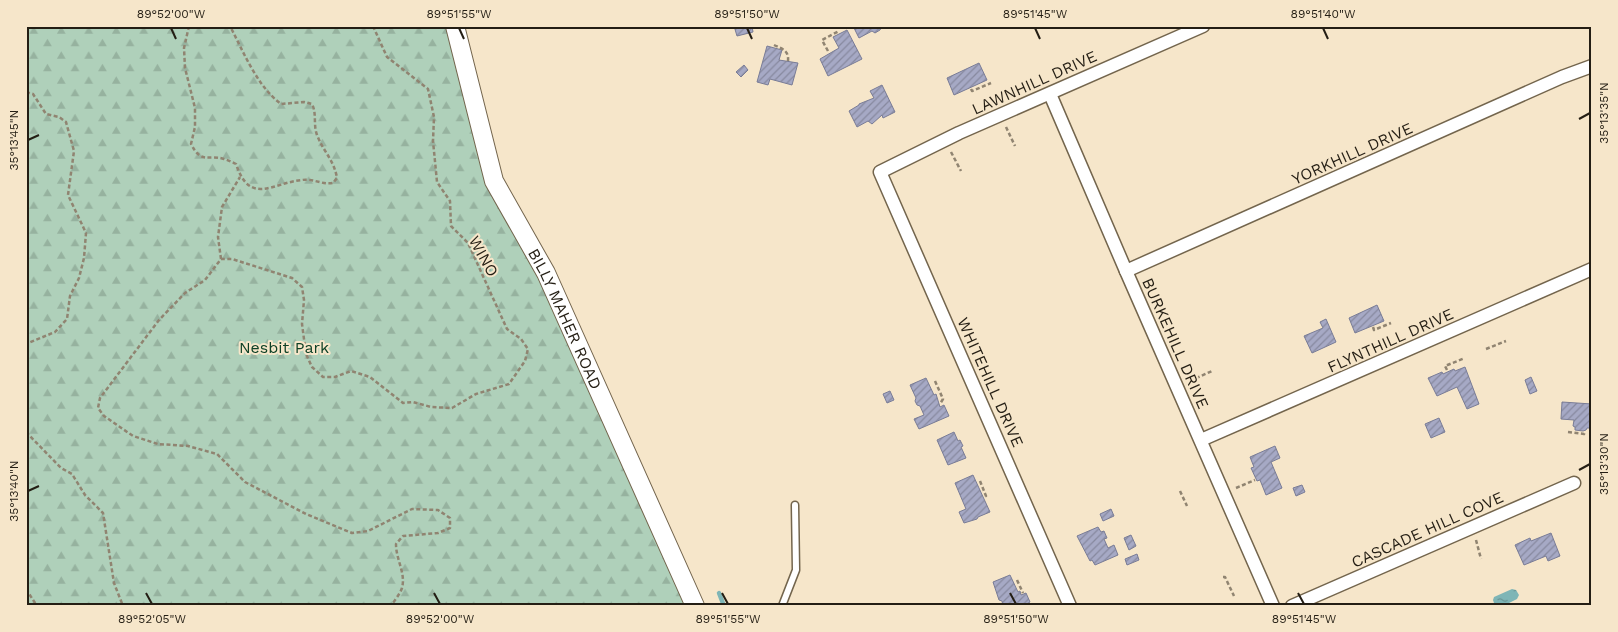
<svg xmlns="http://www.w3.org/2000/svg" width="1618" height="632" viewBox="0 0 1618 632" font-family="'Work Sans',sans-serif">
<defs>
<pattern id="forest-firs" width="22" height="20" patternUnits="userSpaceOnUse" patternTransform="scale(1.25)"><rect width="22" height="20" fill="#afd0ba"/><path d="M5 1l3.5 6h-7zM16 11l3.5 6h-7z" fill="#96b29f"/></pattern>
<pattern id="water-ripples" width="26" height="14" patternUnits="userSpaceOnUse" patternTransform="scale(1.25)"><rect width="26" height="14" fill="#7eb5b6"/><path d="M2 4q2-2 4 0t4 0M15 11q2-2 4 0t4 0" fill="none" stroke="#679393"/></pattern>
<pattern id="building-hatch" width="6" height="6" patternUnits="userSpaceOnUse" patternTransform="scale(1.25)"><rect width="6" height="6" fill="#a6a9c5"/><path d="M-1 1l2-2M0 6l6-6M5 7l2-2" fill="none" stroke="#87899f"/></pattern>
</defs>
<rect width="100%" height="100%" fill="#f6e6ca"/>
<!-- forest -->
<path fill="url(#forest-firs)" d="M26 26H457L489 168 651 486 702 606H26Z"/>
<!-- water -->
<path fill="url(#water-ripples)" d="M1512 589 1516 590 1519 595 1517 599 1503 606H1495L1493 600 1494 597Z"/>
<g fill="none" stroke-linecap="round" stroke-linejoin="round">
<!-- stream -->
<path stroke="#7eb5b6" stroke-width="4.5" d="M719 593 724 606"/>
</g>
<!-- building -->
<g fill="url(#building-hatch)" stroke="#797c96">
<path d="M734 26H752L753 32 737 36Z"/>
<path d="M853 26H880L881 28 880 30 875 33 872 31 859 38Z"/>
<path d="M847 30 862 59 828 76 820 59 839 48 833 37Z"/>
<path d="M767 46 782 50 779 60 798 63 792 85 770 79 768 85 757 82Z"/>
<path d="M979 63 987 80 954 95 947 78Z"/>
<path d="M744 65 748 70 741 77 736 72Z"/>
<path d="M882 85 895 112 883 118 882 115 872 124 868 121 857 127 849 111 859 105V104L874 98 870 91Z"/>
<path d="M1377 305 1384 321 1355 333 1349 318Z"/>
<path d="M1326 319 1336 342 1312 353 1304 336 1323 328 1320 322Z"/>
<path d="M1465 367 1479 404 1467 409 1457 387 1437 396 1428 378 1442 372 1443 374 1454 369 1455 371Z"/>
<path d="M1531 377 1537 391 1530 394 1525 380Z"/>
<path d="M926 378 934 395 936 394 940 407 944 405 949 416 919 429 914 419 924 415 920 406 917 405 915 401 916 398 910 385Z"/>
<path d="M890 391 894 400 887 403 883 394Z"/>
<path d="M1562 402 1592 404V428H1587L1586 430 1583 431 1575 430V427L1573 426 1574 420 1561 419Z"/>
<path d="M1439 418 1445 432 1431 438 1425 424Z"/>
<path d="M954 432 958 441 960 440 963 446 961 447 966 458 948 465 937 440Z"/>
<path d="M1275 446 1280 458 1271 462 1282 488 1266 495 1260 480 1257 481 1251 468 1254 467 1250 457Z"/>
<path d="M973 475 990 512 978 517 977 519 964 523 959 512 966 509 955 483Z"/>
<path d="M1302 485 1305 492 1296 496 1293 488Z"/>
<path d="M1111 509 1114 516 1103 521 1100 514Z"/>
<path d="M1098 527 1101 532 1104 531 1107 538 1104 539 1108 548 1114 545 1118 555 1095 565 1092 560 1090 561 1077 536Z"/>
<path d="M1551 533 1560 556 1548 561 1546 556 1524 565 1515 545 1530 538 1531 541Z"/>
<path d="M1131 535 1136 546 1129 550 1124 538Z"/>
<path d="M1137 554 1139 560 1127 565 1125 559Z"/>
<path d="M1010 575 1018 592 1020 591 1021 595 1026 593 1030 602 1023 606H1003L1002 601 999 600 993 582Z"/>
</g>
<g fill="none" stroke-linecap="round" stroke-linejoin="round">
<!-- service casing -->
<g stroke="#73654d" stroke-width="9">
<path id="service" d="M782 606 796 570 795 505"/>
</g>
<!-- minor casing -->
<g stroke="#73654d" stroke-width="15">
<g id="minor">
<path d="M1050 94 1126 271 1273 606"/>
<path d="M1126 271 1562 77 1592 66"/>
<path d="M1201 440 1592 269"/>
<path d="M1070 606 880 172 959 133 1203 26"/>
<path d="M1292 606 1574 483"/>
</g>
</g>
<!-- secondary casing -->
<g stroke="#73654d" stroke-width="20">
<g id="secondary">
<path id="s1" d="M455 26 494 181 546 273 695 606"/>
</g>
</g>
<!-- path -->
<g stroke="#908471" stroke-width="2.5" stroke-dasharray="4 2.5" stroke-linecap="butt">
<path d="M189 26 184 48 185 68 195 108V127L191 144C202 165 208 154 224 159 228 160 232 162 236 164 250 206 272 183 302 180 312 178 322 185 333 183L337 178C334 160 323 151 317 135 313 124 317 114 312 104L304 102 281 104C257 86 244 53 230 26"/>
<path d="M373 26 387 57 428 89 434 117 433 141 437 182 450 201 451 226 468 243 507 329 521 339 528 349 525 361 509 384 476 394 452 408 431 407 413 402 403 403 370 377 351 371 335 377H323L312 367 306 354 302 324 304 300 302 287 292 278 232 259H221L205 280 185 293 159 320 100 398 98 408 104 416 133 436 158 444 188 446 217 454 245 482 306 514 352 533 368 531 412 509 438 510 450 518V528L438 533 403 536 396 544C396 560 406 573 402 588 400 594 394 601 391 606"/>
<path d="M774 45C782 49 789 50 788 61"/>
<path d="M828 51 822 40 839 31"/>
<path d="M971 89 972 91 991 83"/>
<path d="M26 92 33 94 46 114 59 117 66 122 74 151 68 195 86 233 84 258 79 278 70 296 67 319 55 332 26 344"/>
<path d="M1006 127 1015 146"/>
<path d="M951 152 961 171"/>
<path d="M221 259 218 237 222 207 240 177"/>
<path d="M1373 327 1374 330 1391 323"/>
<path d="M1486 349 1506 341"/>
<path d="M1447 370 1445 366 1465 358"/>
<path d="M935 381 943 399 940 404"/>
<path d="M1190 381 1212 371"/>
<path d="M26 432 61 468 72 474 85 495 103 513 114 583 123 606"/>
<path d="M1568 432 1584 434 1585 431"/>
<path d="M980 481 986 496 984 497"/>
<path d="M1236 488 1255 480"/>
<path d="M1180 491 1187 506"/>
<path d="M1476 540 1481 559"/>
<path d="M1223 577H1225L1234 596"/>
<path d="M1017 580 1023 593"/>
<path d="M26 589 37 606"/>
</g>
<!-- service -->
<use href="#service" stroke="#fff" stroke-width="6"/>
<!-- minor -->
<use href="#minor" stroke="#fff" stroke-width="12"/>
<!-- secondary -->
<use href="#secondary" stroke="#fff" stroke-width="18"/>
</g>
<!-- ticks -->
<path fill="none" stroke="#241e14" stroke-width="2" d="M171 28 176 39M459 28 464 39M747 28 752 39M1035 28 1040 39M1323 28 1328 39M1579 119 1590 113M28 140 39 135M1579 470 1590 464M28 491 39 486M146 593 152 604M434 593 440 604M722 593 728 604M1010 593 1016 604M1298 593 1304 604"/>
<g text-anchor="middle" stroke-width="4" stroke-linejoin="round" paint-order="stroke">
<!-- street labels -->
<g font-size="16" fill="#241e14" stroke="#f6e6ca">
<text transform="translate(1034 82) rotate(-24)" y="6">LAWNHILL DRIVE</text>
<text transform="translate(1352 153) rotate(-24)" y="6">YORKHILL DRIVE</text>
<text transform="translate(484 256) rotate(61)" y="6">WINO</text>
<text dy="6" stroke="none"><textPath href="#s1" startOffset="315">BILLY MAHER ROAD</textPath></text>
<text transform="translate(1390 340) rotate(-24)" y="6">FLYNTHILL DRIVE</text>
<text transform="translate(1176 343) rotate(66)" y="6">BURKEHILL DRIVE</text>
<text transform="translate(991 382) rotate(66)" y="6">WHITEHILL DRIVE</text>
<text transform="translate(1427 529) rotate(-24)" y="6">CASCADE HILL COVE</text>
</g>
<!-- park labels -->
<g font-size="16" fill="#0d4026" stroke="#f6e6ca">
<text x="284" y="353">Nesbit Park</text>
</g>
</g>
<!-- border -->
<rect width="1618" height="632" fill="none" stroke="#f6e6ca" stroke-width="55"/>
<rect x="28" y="28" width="1562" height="576" fill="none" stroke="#241e14" stroke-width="2"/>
<g font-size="12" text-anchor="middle" fill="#241e14">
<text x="171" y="18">89°52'00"W</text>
<text x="459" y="18">89°51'55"W</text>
<text x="747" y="18">89°51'50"W</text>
<text x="1035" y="18">89°51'45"W</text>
<text x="1323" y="18">89°51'40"W</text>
<text transform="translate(1604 113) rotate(-90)" y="4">35°13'35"N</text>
<text transform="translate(14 140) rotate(-90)" y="4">35°13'45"N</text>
<text transform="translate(1604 464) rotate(-90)" y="4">35°13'30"N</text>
<text transform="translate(14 491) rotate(-90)" y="4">35°13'40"N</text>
<text x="152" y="623">89°52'05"W</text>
<text x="440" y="623">89°52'00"W</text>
<text x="728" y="623">89°51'55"W</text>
<text x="1016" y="623">89°51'50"W</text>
<text x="1304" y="623">89°51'45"W</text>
</g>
</svg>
